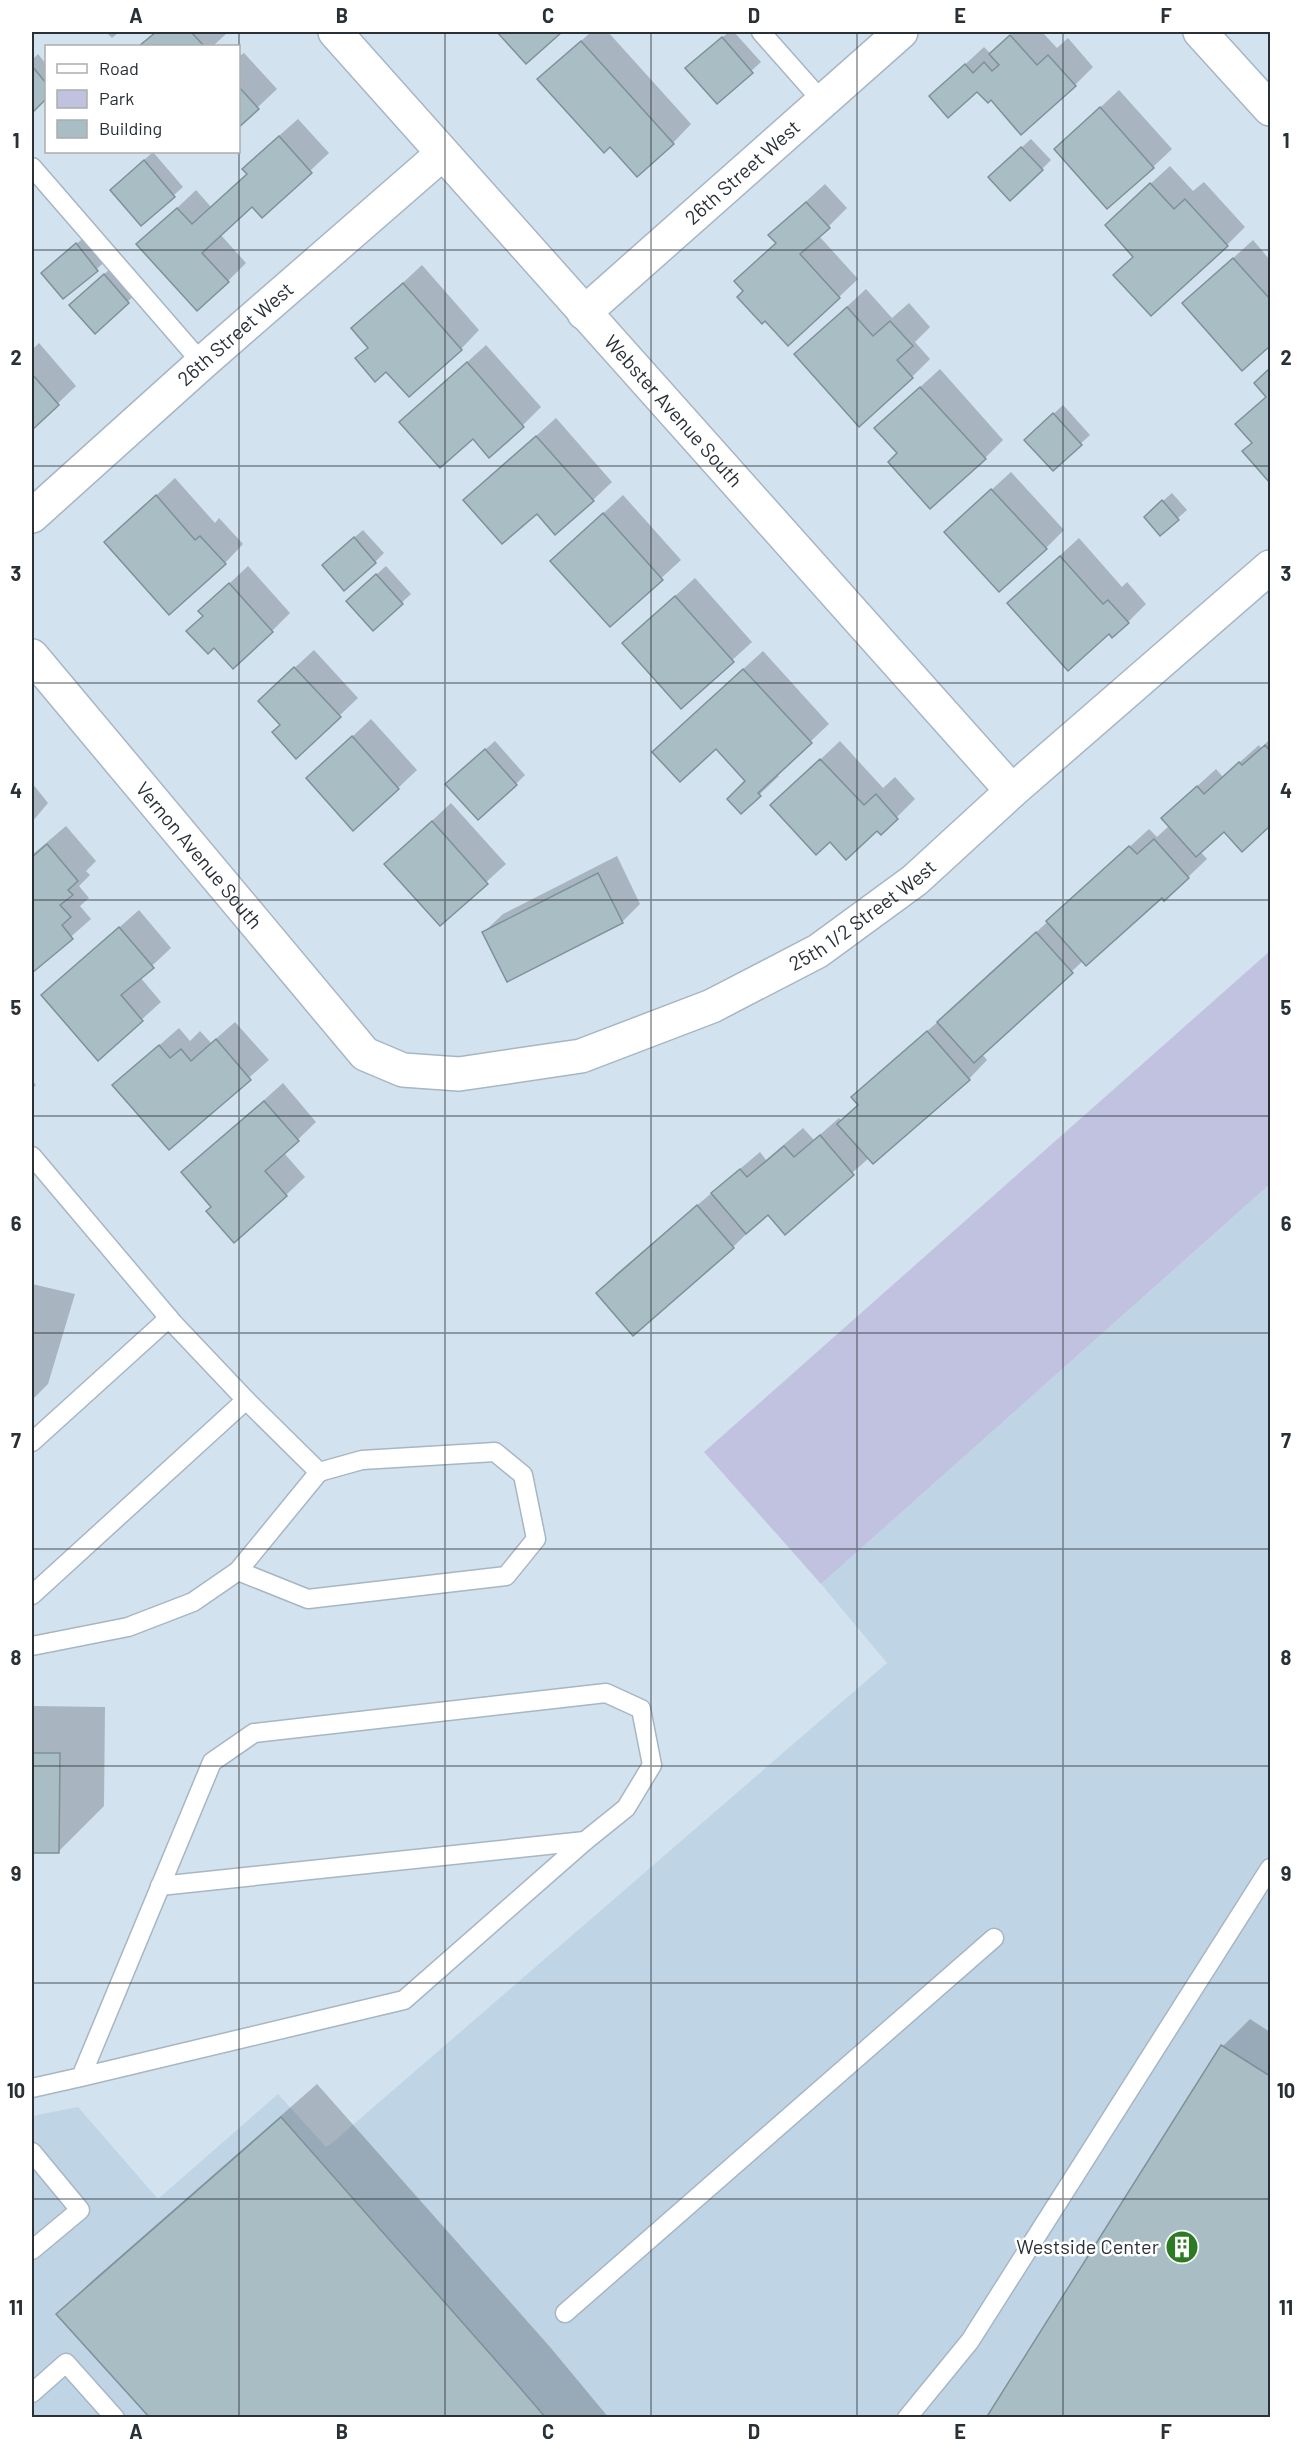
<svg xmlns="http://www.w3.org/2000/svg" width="1302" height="2449" viewBox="0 0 1302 2449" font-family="Barlow,sans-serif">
<rect width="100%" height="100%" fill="#d2e2ef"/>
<!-- built -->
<path fill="#bfd5e6" d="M1270 1184V2417L32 2418V2116L78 2107 158 2199 278 2094 326 2147 332 2143 887 1663 821 1584Z"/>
<!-- green -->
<path fill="#c0c2e0" d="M1270 951V1184L821 1584 704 1452Z"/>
<!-- shadow -->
<g fill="#0003">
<path d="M106 32H119L112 38Z"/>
<path d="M156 32H226L227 33 213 46H141Z"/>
<path d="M499 32H560L526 62Z"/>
<path d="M591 32H608L691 124 673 143 610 145 539 79Z"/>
<path d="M729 32H734L761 62 717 102 696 59Z"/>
<path d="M1014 32H1042L1057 48 1068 38 1093 67 1075 85 991 98 978 90 931 96 984 47 991 54Z"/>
<path d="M244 53 277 89 238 126V57Z"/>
<path d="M38 54 46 64V97L32 111V60Z"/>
<path d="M1119 90 1172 149 1153 167 1056 149Z"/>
<path d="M298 119 329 153 262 216 252 205 220 234 246 263 228 281 139 244 196 190 211 207 248 173 263 150Z"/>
<path d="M1031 139 1051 160 1042 169 999 168Z"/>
<path d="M153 152 183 187 141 224 121 181Z"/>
<path d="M1170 166 1193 191 1204 182 1245 227 1227 245 1134 256 1125 207Z"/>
<path d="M825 184 847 208 819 236 858 279 839 297 745 290 777 242 789 217Z"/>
<path d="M86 236 106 261 63 297 52 264Z"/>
<path d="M1253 240 1270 260V344L1242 369 1184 303Z"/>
<path d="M422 265 479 330 461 349 386 370 357 358 369 347 353 329Z"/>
<path d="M113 266 137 293 95 332 80 296Z"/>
<path d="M866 289 892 318 909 303 930 327 915 342 930 359 912 377 815 336Z"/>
<path d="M39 343 76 386 32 428V350Z"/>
<path d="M486 345 541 407 523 425 489 456 473 437 401 422Z"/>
<path d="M940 369 1003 440 985 458 898 453 895 410Z"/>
<path d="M1270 369V481L1244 452 1254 442 1237 424 1267 396 1256 383Z"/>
<path d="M1063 405 1090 435 1053 469 1035 431Z"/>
<path d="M556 418 612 482 593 500 537 512 465 500Z"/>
<path d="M1011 472 1064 530 1046 548 965 514Z"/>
<path d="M175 478 215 523 219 518 243 544 225 563 106 542Z"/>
<path d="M1172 493 1187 510 1160 534 1155 508Z"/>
<path d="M623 495 681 560 610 625 552 561Z"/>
<path d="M363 530 384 553 375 562 333 556Z"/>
<path d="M1079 538 1122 587 1127 582 1146 604 1128 622 1028 585Z"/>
<path d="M248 566 290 613 272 631 204 615 200 611Z"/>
<path d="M386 566 411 594 373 629 357 592Z"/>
<path d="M695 578 752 642 681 707 643 625Z"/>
<path d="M314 650 358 698 339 716 282 725 278 683Z"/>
<path d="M763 651 829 724 776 774 779 776 741 812 747 781 716 747 673 733Z"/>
<path d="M371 719 417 770 398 788 308 778Z"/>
<path d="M1270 739V824L1242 850 1224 830 1200 851 1207 859 1188 877 1164 898 1162 896 1084 960 982 1054 987 1060 969 1079 869 1158 785 1232 768 1213 733 1247 598 1293 616 1274 760 1152 766 1160 803 1128 814 1140 839 1118 842 1121 859 1104 853 1097 871 1079 947 1014 1149 829 1157 837 1170 825 1182 800 1216 769 1223 777 1259 745 1261 748Z"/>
<path d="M495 741 525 775 516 784 456 775Z"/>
<path d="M840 741 883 788 895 777 915 799 881 833 878 829 830 840 772 805Z"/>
<path d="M32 783 48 803 32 822Z"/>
<path d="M451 803 506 864 440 924 386 864Z"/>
<path d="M66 826 96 861 86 871 90 875 79 886 89 898 80 906 91 919 32 971V855Z"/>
<path d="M617 856 640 904 622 922 484 932 503 914Z"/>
<path d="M139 910 171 948 140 977 161 1002 98 1059 43 995Z"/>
<path d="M235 1022 269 1060 169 1148 114 1085 179 1028 190 1041 200 1031 211 1043Z"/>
<path d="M32 1080 36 1085 32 1089Z"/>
<path d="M283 1083 316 1122 284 1153 305 1177 286 1195 213 1207 183 1173Z"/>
<path d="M32 1284 75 1294 48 1384 32 1400Z"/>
<path d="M32 1706 105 1707 104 1806 58 1852 32 1851Z"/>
<path d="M1250 2019 1270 2032V2418H987L1223 2046Z"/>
<path d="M317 2084 550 2347 609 2418H152L58 2314 93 2280Z"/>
</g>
<!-- building -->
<g fill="#a8bdc4" stroke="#7e9199" stroke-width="1.5">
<path d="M156 32H191L204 46H139Z"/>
<path d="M497 32H562L526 64Z"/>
<path d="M1010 35 1037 65 1048 55 1076 86 1021 135 991 100 988 103 977 92 948 118 929 96 965 64 973 73 984 62 992 71 999 65 989 54Z"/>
<path d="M722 37 753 73 717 104 685 68Z"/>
<path d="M581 41 674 144 637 177 610 147 604 153 537 79Z"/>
<path d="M32 66 46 83V99L32 113Z"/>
<path d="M238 86 259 109 238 128Z"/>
<path d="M1100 107 1154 168 1107 209 1054 149Z"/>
<path d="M279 136 312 173 262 218 252 207 202 253 229 282 197 311 136 244 177 208 192 224 247 174 242 169Z"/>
<path d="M1021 147 1043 170 1010 201 988 177Z"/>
<path d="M144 160 175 197 141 226 110 190Z"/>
<path d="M1150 183 1174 209 1185 199 1228 246 1151 316 1113 275 1133 257 1105 225Z"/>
<path d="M806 202 830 228 800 254 840 298 788 346 765 321 762 324 737 297 743 291 734 281 776 243 768 235Z"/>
<path d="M76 243 98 271 63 299 41 273Z"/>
<path d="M1233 258 1270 299V346L1242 371 1182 303Z"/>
<path d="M104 274 129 303 95 334 69 305Z"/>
<path d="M403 283 462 350 409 397 386 372 375 382 355 358 368 348 351 328Z"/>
<path d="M847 307 873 336 890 321 913 346 897 360 913 378 859 427 794 354Z"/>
<path d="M467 362 524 427 489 458 473 439 440 468 399 422Z"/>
<path d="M1270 368V483L1242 451 1252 443 1235 424 1266 397 1254 383Z"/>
<path d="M32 374 59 405 32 430Z"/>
<path d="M920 387 986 459 930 509 888 462 897 453 874 428Z"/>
<path d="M1053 413 1082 445 1053 471 1024 440Z"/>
<path d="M536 436 594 501 555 535 537 514 502 544 463 500Z"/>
<path d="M991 489 1047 549 999 592 944 532Z"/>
<path d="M156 495 195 540 200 536 226 564 169 615 104 542Z"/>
<path d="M1162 500 1179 520 1160 536 1144 517Z"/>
<path d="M603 513 663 580 610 627 550 561Z"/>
<path d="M354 537 376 563 344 591 322 565Z"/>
<path d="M1060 556 1103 604 1108 600 1129 623 1112 638 1109 634 1068 671 1007 603Z"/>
<path d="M376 574 403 604 373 631 346 601Z"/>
<path d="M229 583 273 632 233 669 214 648 208 654 186 631 203 616 198 611Z"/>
<path d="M675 596 734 662 681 709 622 643Z"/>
<path d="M294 667 341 717 296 759 272 732 280 725 258 701Z"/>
<path d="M743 669 812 743 758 793 761 796 741 814 727 799 745 781 716 749 680 782 652 752Z"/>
<path d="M352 736 399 789 353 831 306 778Z"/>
<path d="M1265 745 1270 751V826L1242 852 1224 832 1196 857 1161 818 1197 786 1204 794 1239 762 1242 765Z"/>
<path d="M485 749 517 785 478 820 445 784Z"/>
<path d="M820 759 864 805 876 794 898 819 881 835 877 831 846 860 830 842 816 855 770 805Z"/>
<path d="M432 821 488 884 440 926 384 864Z"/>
<path d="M1154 839 1189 878 1164 901 1162 898 1086 966 1046 921 1129 846 1137 854Z"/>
<path d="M47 844 78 881 68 890 73 895 60 905 71 917 62 925 73 939 32 973V857Z"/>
<path d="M598 873 623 923 507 982 482 932Z"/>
<path d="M119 927 154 968 121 995 143 1021 98 1061 41 995Z"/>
<path d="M1036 932 1073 973 974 1063 937 1022Z"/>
<path d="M927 1031 970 1080 873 1164 837 1124 858 1105 851 1097Z"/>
<path d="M216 1039 251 1080 169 1150 112 1085 159 1045 170 1058 181 1049 191 1061Z"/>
<path d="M264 1101 299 1141 265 1171 287 1196 234 1243 206 1211 211 1207 181 1172Z"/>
<path d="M820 1135 854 1175 785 1235 768 1215 746 1234 711 1193 740 1169 747 1177 784 1146 794 1157Z"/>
<path d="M697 1205 734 1248 633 1336 596 1293Z"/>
<path d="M32 1753H60L59 1853H32Z"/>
<path d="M1221 2045 1270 2076V2418H986Z"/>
<path d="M281 2117 515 2382 546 2418H150L56 2314Z"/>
</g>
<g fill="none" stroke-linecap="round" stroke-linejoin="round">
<!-- service casing -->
<g stroke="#a7b6c3" stroke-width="21">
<g id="service">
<path d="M761 32 822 101"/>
<path d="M32 167 202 363"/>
<path d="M32 1156 174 1324 246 1400 319 1472 238 1571 193 1602 128 1627 32 1646"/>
<path d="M32 1442 169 1318"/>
<path d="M238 1571 308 1599 506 1576 536 1539 523 1475 495 1452 362 1460 319 1472"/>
<path d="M32 1595 246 1400"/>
<path d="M160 1886 585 1841"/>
<path d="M32 2088 81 2077 404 2000 585 1841 626 1808 652 1765 641 1709 606 1693 254 1733 212 1762 81 2077"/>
<path d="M32 2152 80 2210 32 2250"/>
<path d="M565 2313 994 1938"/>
<path d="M32 2393 66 2363 115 2418"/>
<path d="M907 2418 970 2341 1270 1868"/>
</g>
</g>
<!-- minor casing -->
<g stroke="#a7b6c3" stroke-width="36">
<g id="minor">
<path id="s1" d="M335 32 1012 791"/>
<path d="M1200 32 1270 109"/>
<path id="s2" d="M584 313 901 32"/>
<path id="s3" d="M32 516 202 363 442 154"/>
<path id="s4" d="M32 656 365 1054 403 1070 459 1074 581 1056 712 1006 818 951 915 880 1012 791 1270 567"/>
</g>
</g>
<!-- service -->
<use href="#service" stroke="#fff" stroke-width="18"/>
<!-- minor -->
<use href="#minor" stroke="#fff" stroke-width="33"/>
</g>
<!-- grid -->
<path fill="none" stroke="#2a3136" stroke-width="1.5" stroke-opacity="0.55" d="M239 32V2418M445 32V2418M651 32V2418M857 32V2418M1063 32V2418M32 250H1270M32 466H1270M32 683H1270M32 900H1270M32 1116H1270M32 1333H1270M32 1549H1270M32 1766H1270M32 1983H1270M32 2199H1270"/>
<!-- icons -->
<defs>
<g id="building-disc" transform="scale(1.725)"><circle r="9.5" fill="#2c7a23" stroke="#fff"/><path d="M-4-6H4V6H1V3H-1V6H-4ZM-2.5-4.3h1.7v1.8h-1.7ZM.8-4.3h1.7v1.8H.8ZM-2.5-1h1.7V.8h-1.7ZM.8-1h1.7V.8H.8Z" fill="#fff"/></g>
</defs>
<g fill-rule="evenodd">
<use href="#building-disc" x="1182" y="2247"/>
</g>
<g text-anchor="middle" stroke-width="5" stroke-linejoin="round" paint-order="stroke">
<!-- street labels -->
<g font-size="20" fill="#2a3136" stroke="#fff">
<text dy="7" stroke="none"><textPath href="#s2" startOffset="212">26th Street West</textPath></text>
<text dy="7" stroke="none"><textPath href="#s3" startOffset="273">26th Street West</textPath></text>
<text dy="7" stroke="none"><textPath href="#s1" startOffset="508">Webster Avenue South</textPath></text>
<text dy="7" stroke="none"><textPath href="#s4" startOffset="260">Vernon Avenue South</textPath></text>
<text dy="7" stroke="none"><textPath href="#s4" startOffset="1056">25th 1/2 Street West</textPath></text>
</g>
<!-- poi labels -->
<g font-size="20" fill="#2a3136" stroke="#fff" text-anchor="end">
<text x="1159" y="2254">Westside Center</text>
</g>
</g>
<!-- border -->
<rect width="1302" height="2449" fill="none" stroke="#ffffff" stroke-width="66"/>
<!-- legend -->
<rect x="45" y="45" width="195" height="108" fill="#ffffff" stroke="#aaadaf" stroke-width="1.5"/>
<rect x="57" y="64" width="30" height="9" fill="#ffffff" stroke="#aaadaf" stroke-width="1.5"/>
<text x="99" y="75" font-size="18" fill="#2a3136">Road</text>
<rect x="57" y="90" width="30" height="18" fill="#c0c2e0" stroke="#aaadaf" stroke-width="1.5"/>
<text x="99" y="105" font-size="18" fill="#2a3136">Park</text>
<rect x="57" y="120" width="30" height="18" fill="#a8bdc4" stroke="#aaadaf" stroke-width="1.5"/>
<text x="99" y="135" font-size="18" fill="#2a3136">Building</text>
<rect x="33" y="33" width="1236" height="2383" fill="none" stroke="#2a3136" stroke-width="2"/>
<g font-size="20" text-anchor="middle" font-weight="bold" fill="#2a3136">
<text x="136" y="23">A</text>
<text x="342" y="23">B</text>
<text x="548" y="23">C</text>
<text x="754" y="23">D</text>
<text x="960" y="23">E</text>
<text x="1166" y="23">F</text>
<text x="16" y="148">1</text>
<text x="1286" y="148">1</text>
<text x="16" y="365">2</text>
<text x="1286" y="365">2</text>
<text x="16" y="581">3</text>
<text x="1286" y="581">3</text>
<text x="16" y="798">4</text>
<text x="1286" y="798">4</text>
<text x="16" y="1015">5</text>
<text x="1286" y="1015">5</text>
<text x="16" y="1231">6</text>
<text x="1286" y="1231">6</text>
<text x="16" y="1448">7</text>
<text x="1286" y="1448">7</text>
<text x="16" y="1665">8</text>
<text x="1286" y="1665">8</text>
<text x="16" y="1881">9</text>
<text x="1286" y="1881">9</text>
<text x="16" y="2098">10</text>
<text x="1286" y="2098">10</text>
<text x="16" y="2315">11</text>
<text x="1286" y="2315">11</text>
<text x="136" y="2439">A</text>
<text x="342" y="2439">B</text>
<text x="548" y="2439">C</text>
<text x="754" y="2439">D</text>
<text x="960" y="2439">E</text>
<text x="1166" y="2439">F</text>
</g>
</svg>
